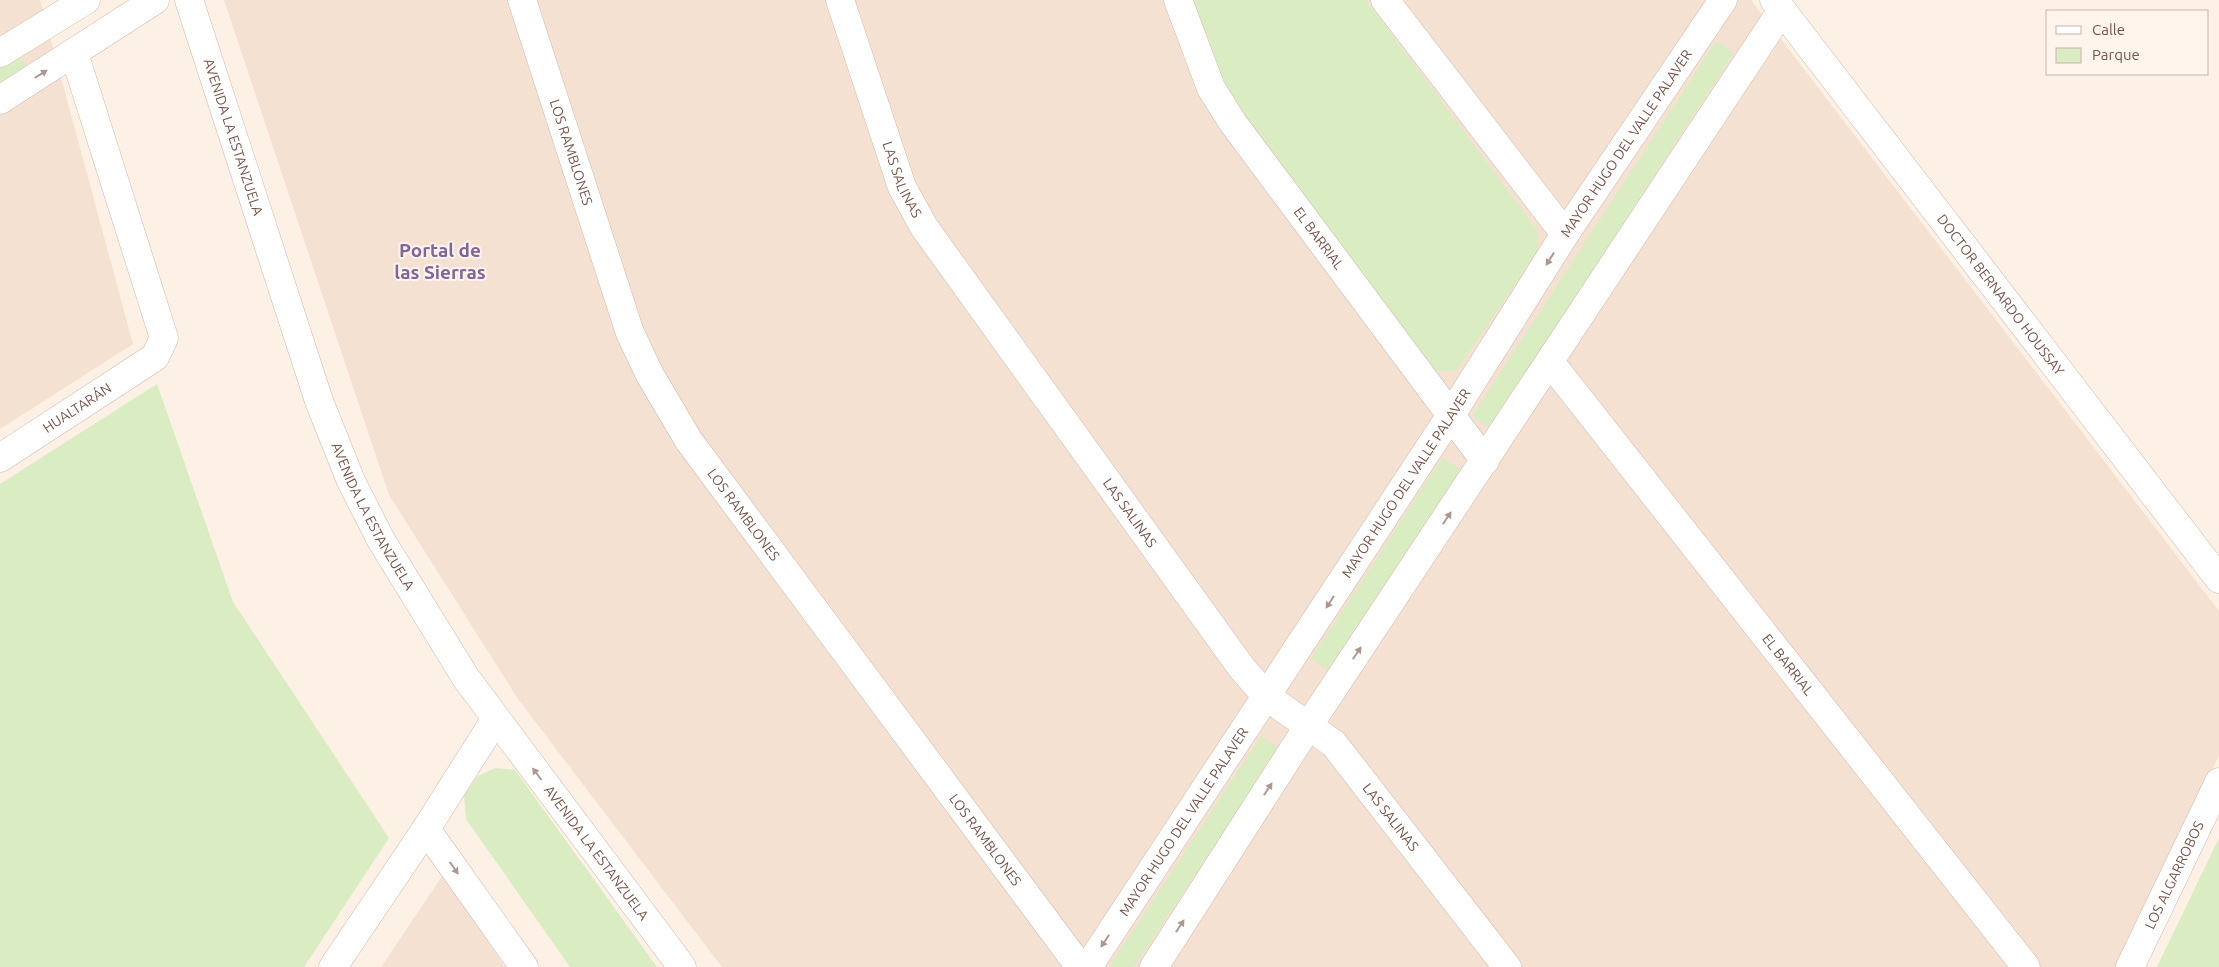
<svg xmlns="http://www.w3.org/2000/svg" width="2219" height="967" viewBox="0 0 2219 967" font-family="Ubuntu,sans-serif">
<rect width="100%" height="100%" fill="#fdf0e4"/>
<!-- residential -->
<g fill="#f5e1d2">
<path d="M0 0H40L133 344 0 429Z"/>
<path d="M224 0H1751L2219 611V755L2122 967H722L518 699 389 495Z"/>
<path d="M443 875 505 967H381Z"/>
</g>
<!-- green -->
<g fill="#d9ecc2">
<path d="M1193 0H1366L1538 231 1537 252 1457 370 1434 371 1230 94 1213 57Z"/>
<path d="M1716 41 1734 53 1490 428 1472 416Z"/>
<path d="M20 56 26 66 0 82V69Z"/>
<path d="M157 384 233 602 389 838 304 967H0V484Z"/>
<path d="M1442 458 1461 469 1329 671 1311 659Z"/>
<path d="M1261 736 1279 748 1134 967H1109Z"/>
<path d="M495 768 515 770 657 967H570L466 819 464 795 478 776Z"/>
<path d="M2219 838V967H2157Z"/>
</g>
<g fill="none" stroke-linecap="round" stroke-linejoin="round">
<!-- street casing -->
<g stroke="#d1b8ac" stroke-width="29">
<g id="street">
<path id="s1" d="M522 0 630 333 650 375 689 441 1080 967"/>
<path id="s2" d="M840 0 902 187 924 227 1241 667 1267 697 1334 744 1507 967"/>
<path id="s3" d="M1178 0 1211 88 1233 123 1485 461"/>
<path d="M1385 0 1565 234"/>
<path id="s4" d="M1782 10 2219 579"/>
<path id="s5" d="M1550 362 2026 967"/>
<path id="s6" d="M0 458 155 357 164 338 74 53"/>
<path d="M333 967 426 829"/>
<path id="s7" d="M2130 967 2219 782"/>
</g>
</g>
<!-- secondary casing -->
<g stroke="#d5b7aa" stroke-width="29">
<g id="secondary">
<path id="s8" d="M189 0 319 401 351 481 381 540 466 678 682 967"/>
<path d="M0 53 86 0"/>
<path d="M0 100 155 0"/>
<path d="M495 720 426 829 524 967"/>
<path id="s9" d="M1088 967 1451 415 1565 234 1723 0"/>
<path d="M1154 967 1309 725 1782 10 1774 0"/>
</g>
</g>
<!-- street -->
<use href="#street" stroke="#fff" stroke-width="28"/>
<!-- secondary -->
<use href="#secondary" stroke="#fff" stroke-width="28"/>
</g>
<!-- one-way arrows -->
<defs><path id="oneway-solid" d="M-6-.8H1V-3.2L6.5 0L1 3.2V.8H-6Z" transform="scale(1.25)"/></defs>
<g fill="#ad9891">
<use href="#oneway-solid" transform="translate(41 74) rotate(-32)"/>
<use href="#oneway-solid" transform="translate(1550 259) rotate(122)"/>
<use href="#oneway-solid" transform="translate(1447 518) rotate(-56)"/>
<use href="#oneway-solid" transform="translate(1330 602) rotate(123)"/>
<use href="#oneway-solid" transform="translate(1357 653) rotate(-56)"/>
<use href="#oneway-solid" transform="translate(537 774) rotate(-127)"/>
<use href="#oneway-solid" transform="translate(1268 789) rotate(-57)"/>
<use href="#oneway-solid" transform="translate(454 868) rotate(55)"/>
<use href="#oneway-solid" transform="translate(1180 926) rotate(-57)"/>
<use href="#oneway-solid" transform="translate(1105 941) rotate(124)"/>
</g>
<g text-anchor="middle" stroke-width="4" stroke-linejoin="round" paint-order="stroke">
<!-- street labels -->
<g font-size="14" fill="#775348" stroke="#fff5ec">
<text dy="5" stroke="none"><textPath href="#s8" startOffset="144">AVENIDA LA ESTANZUELA</textPath></text>
<text dy="5" stroke="none"><textPath href="#s9" startOffset="984">MAYOR HUGO DEL VALLE PALAVER</textPath></text>
<text dy="5" stroke="none"><textPath href="#s1" startOffset="160">LOS RAMBLONES</textPath></text>
<text dy="5" stroke="none"><textPath href="#s2" startOffset="190">LAS SALINAS</textPath></text>
<text dy="5" stroke="none"><textPath href="#s3" startOffset="279">EL BARRIAL</textPath></text>
<text dy="5" stroke="none"><textPath href="#s4" startOffset="359">DOCTOR BERNARDO HOUSSAY</textPath></text>
<text dy="5" stroke="none"><textPath href="#s6" startOffset="92">HUALTARÁN</textPath></text>
<text dy="5" stroke="none"><textPath href="#s9" startOffset="579">MAYOR HUGO DEL VALLE PALAVER</textPath></text>
<text dy="5" stroke="none"><textPath href="#s2" startOffset="595">LAS SALINAS</textPath></text>
<text dy="5" stroke="none"><textPath href="#s1" startOffset="565">LOS RAMBLONES</textPath></text>
<text dy="5" stroke="none"><textPath href="#s8" startOffset="549">AVENIDA LA ESTANZUELA</textPath></text>
<text dy="5" stroke="none"><textPath href="#s5" startOffset="385">EL BARRIAL</textPath></text>
<text dy="5" stroke="none"><textPath href="#s2" startOffset="999">LAS SALINAS</textPath></text>
<text dy="5" stroke="none"><textPath href="#s9" startOffset="174">MAYOR HUGO DEL VALLE PALAVER</textPath></text>
<text dy="5" stroke="none"><textPath href="#s1" startOffset="970">LOS RAMBLONES</textPath></text>
<text dy="5" stroke="none"><textPath href="#s8" startOffset="954">AVENIDA LA ESTANZUELA</textPath></text>
<text dy="5" stroke="none"><textPath href="#s7" startOffset="102">LOS ALGARROBOS</textPath></text>
</g>
<!-- district labels -->
<g font-size="19" font-weight="bold" fill="#81649b" stroke="#fff5ec">
<text x="440" y="257">Portal de<tspan x="440" dy="22">las Sierras</tspan></text>
</g>
</g>
<!-- legend -->
<rect x="2046" y="10" width="162" height="65" fill="#fff5ec" stroke="#c9b4aa"/>
<rect x="2056" y="26" width="25" height="8" fill="#ffffff" stroke="#c9b4aa"/>
<text x="2092" y="35" font-size="15" fill="#775348">Calle</text>
<rect x="2056" y="48" width="25" height="15" fill="#d9ecc2" stroke="#c9b4aa"/>
<text x="2092" y="60" font-size="15" fill="#775348">Parque</text>
</svg>
